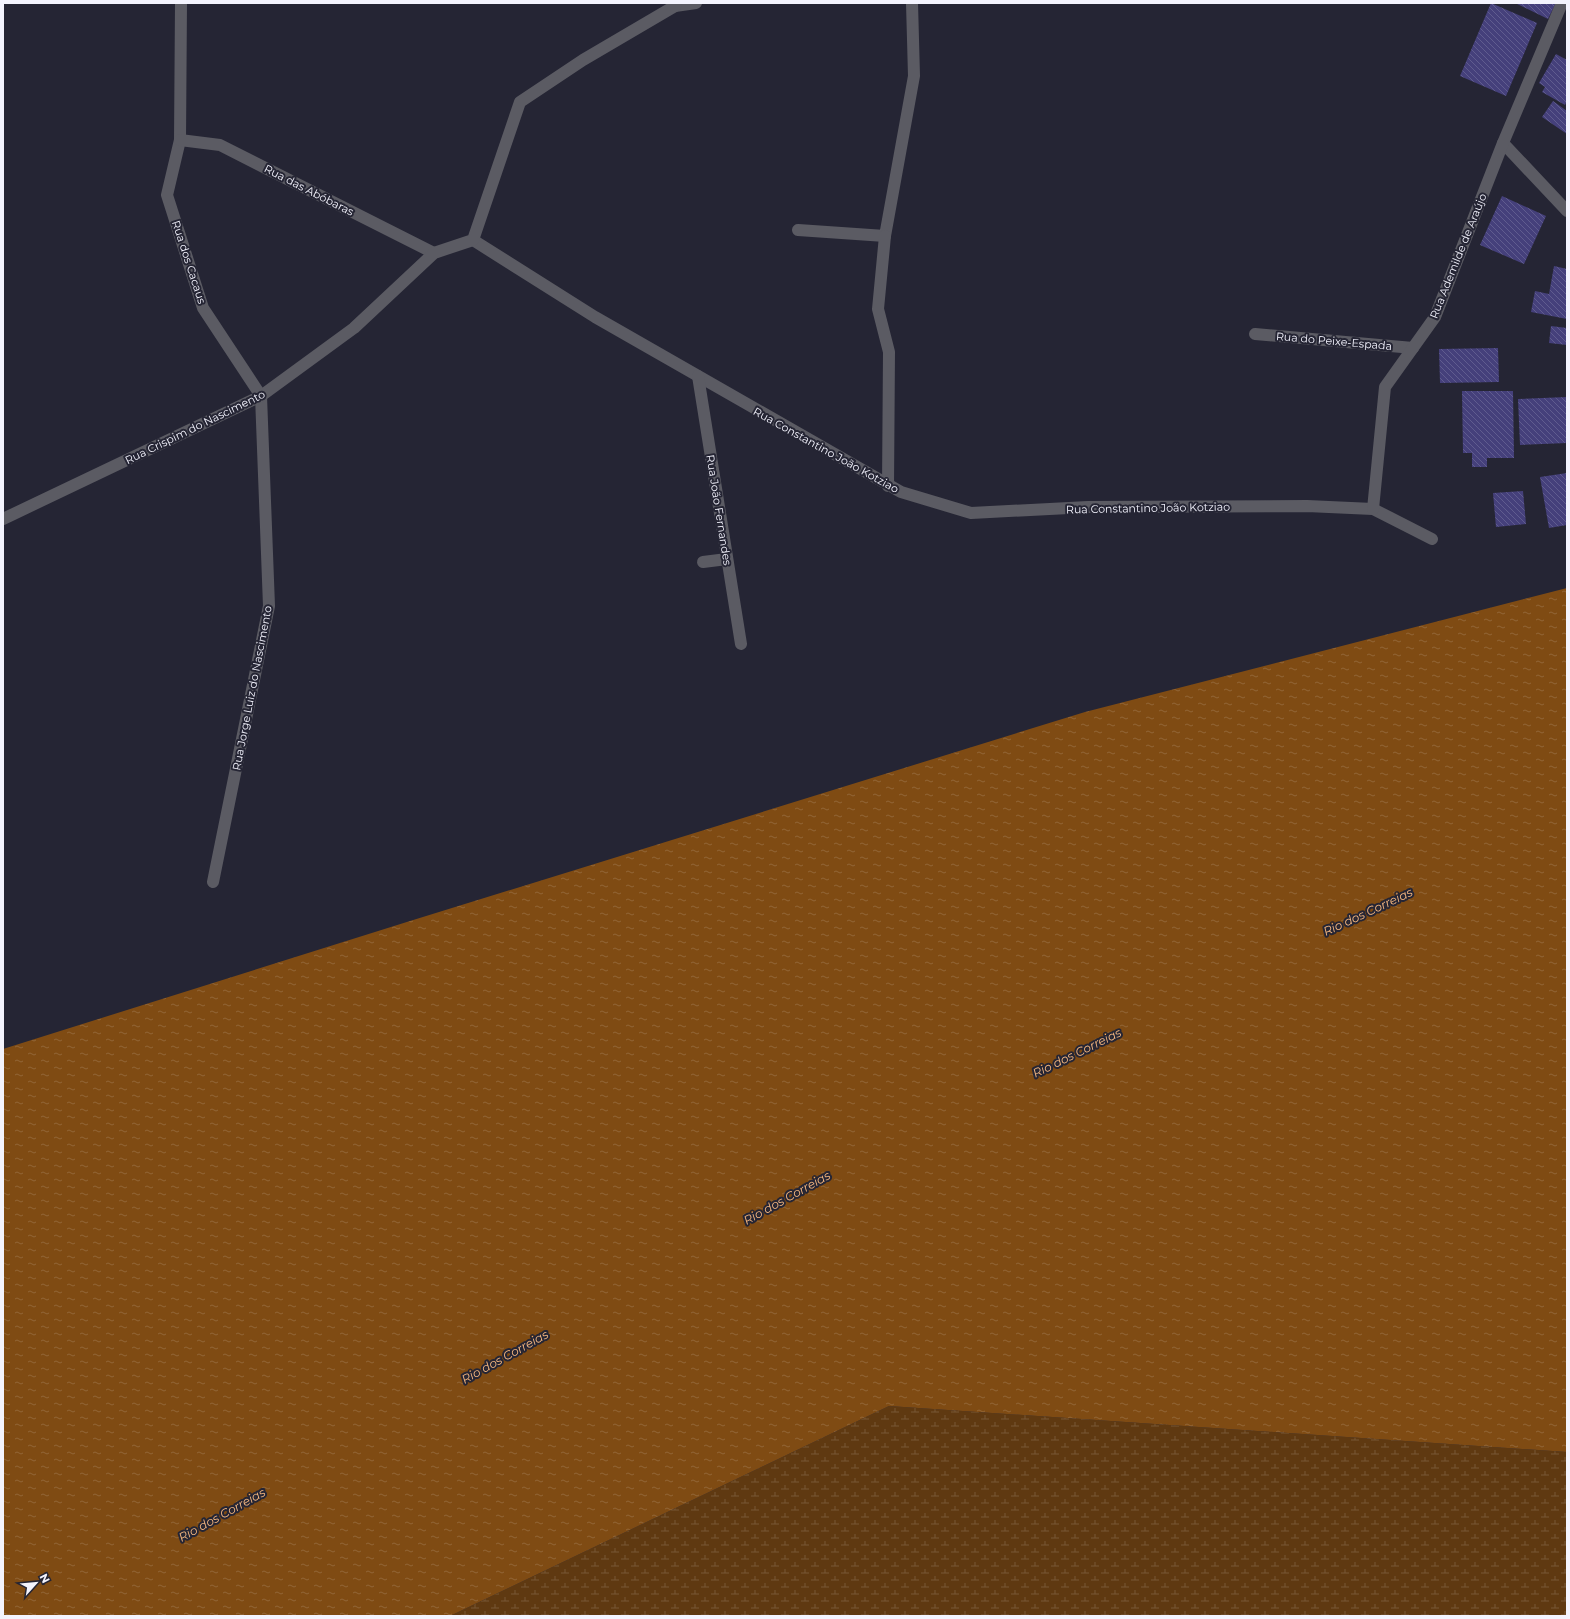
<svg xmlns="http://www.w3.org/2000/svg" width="1570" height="1619" viewBox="0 0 1570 1619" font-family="Montserrat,sans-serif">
<defs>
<pattern id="wetland-marsh" width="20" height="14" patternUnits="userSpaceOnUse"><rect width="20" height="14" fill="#5f3911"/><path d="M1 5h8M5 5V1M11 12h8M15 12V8" fill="none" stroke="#775635"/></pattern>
<pattern id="water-ripples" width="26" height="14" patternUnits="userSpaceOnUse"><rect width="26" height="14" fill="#7f4b13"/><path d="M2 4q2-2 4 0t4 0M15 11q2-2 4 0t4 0" fill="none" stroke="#926636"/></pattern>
<pattern id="building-back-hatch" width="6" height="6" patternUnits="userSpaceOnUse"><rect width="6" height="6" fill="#45407b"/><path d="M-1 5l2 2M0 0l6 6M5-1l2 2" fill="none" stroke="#605c8f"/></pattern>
</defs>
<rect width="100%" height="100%" fill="#252534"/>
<!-- wetland -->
<path fill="url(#wetland-marsh)" d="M889 1406 1567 1452V1616H450Z"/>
<!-- water -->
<path fill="url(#water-ripples)" d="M1567 588V1452L889 1406 450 1616H3V1049L410 921 1085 712Z"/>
<!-- building -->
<g fill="url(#building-back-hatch)">
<path d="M1491 3 1537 23 1506 96 1460 76Z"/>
<path d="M1515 3H1556L1548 19Z"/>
<path d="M1556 54 1567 60V101L1565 105 1542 92 1545 87 1539 83Z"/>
<path d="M1553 101 1567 111V134L1542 117Z"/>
<path d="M1502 196 1546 216 1524 264 1480 245Z"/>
<path d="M1554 266 1567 269V319L1531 312 1535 291 1549 294Z"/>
<path d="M1551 326 1567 328V345L1549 343Z"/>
<path d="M1498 348 1499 382 1440 383 1439 349Z"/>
<path d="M1462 391H1513L1514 458H1487V467H1472V453H1463Z"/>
<path d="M1567 397V443L1520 445 1518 399Z"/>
<path d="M1567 473V525L1549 528 1540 477Z"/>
<path d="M1523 491 1526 524 1496 527 1493 493Z"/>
</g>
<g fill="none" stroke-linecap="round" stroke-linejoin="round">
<!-- minor -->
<g stroke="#5b5b63" stroke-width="12">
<path d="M181 3 180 140 167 195 203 308 261 396 269 606 213 882"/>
<path d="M675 6 696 3"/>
<path d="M180 140 220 145 434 253"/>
<path d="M1503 143 1567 211"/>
<path d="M798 230 885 236 914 76 912 3"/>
<path d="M885 236 878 309 889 352 888 486"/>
<path d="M473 240 595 317 901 492 971 513 1088 507 1307 506 1373 509 1432 539"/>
<path d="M1255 334 1413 348"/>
<path d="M698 376 741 644"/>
<path d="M1373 509 1385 387 1435 317 1503 143 1562 3"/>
<path d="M3 519 261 396 354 328 434 253 473 240 520 102 583 60 675 6 676 3"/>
<path d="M703 562 727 559"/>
</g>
</g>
<g text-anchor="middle" stroke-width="4" stroke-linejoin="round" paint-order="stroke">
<!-- street labels -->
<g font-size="11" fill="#f4f4fe" stroke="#252534">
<text transform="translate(309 190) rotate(27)" y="4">Rua das Abóbaras</text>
<text transform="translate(1458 256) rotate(-68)" y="4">Rua Ademilde de Araújo</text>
<text transform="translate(189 262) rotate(72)" y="4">Rua dos Cacaus</text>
<text transform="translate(1334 341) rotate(5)" y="4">Rua do Peixe-Espada</text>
<text transform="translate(195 427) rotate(-26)" y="4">Rua Crispim do Nascimento</text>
<text transform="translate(826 450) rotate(29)" y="4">Rua Constantino João Kotziao</text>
<text transform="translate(1148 508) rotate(-1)" y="4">Rua Constantino João Kotziao</text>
<text transform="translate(719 510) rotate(81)" y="4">Rua João Fernandes</text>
<text transform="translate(252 688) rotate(-79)" y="4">Rua Jorge Luiz do Nascimento</text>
</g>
<!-- water labels -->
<g font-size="12" font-style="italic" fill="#f7b981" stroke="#252534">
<text transform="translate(1368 912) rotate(-25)" y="4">Rio dos Correias</text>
<text transform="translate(1077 1053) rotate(-26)" y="4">Rio dos Correias</text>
<text transform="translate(787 1198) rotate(-29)" y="4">Rio dos Correias</text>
<text transform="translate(505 1357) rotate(-29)" y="4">Rio dos Correias</text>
<text transform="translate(222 1515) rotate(-29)" y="4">Rio dos Correias</text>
</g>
</g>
<!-- border -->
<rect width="1570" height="1619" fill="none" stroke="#f4f4fe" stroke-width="8"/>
<!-- north arrow -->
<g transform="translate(36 1583) rotate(63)" stroke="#252534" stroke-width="3" paint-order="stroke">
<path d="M0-3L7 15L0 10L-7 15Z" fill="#f4f4fe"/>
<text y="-6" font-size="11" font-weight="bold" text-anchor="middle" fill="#f4f4fe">N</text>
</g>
</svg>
